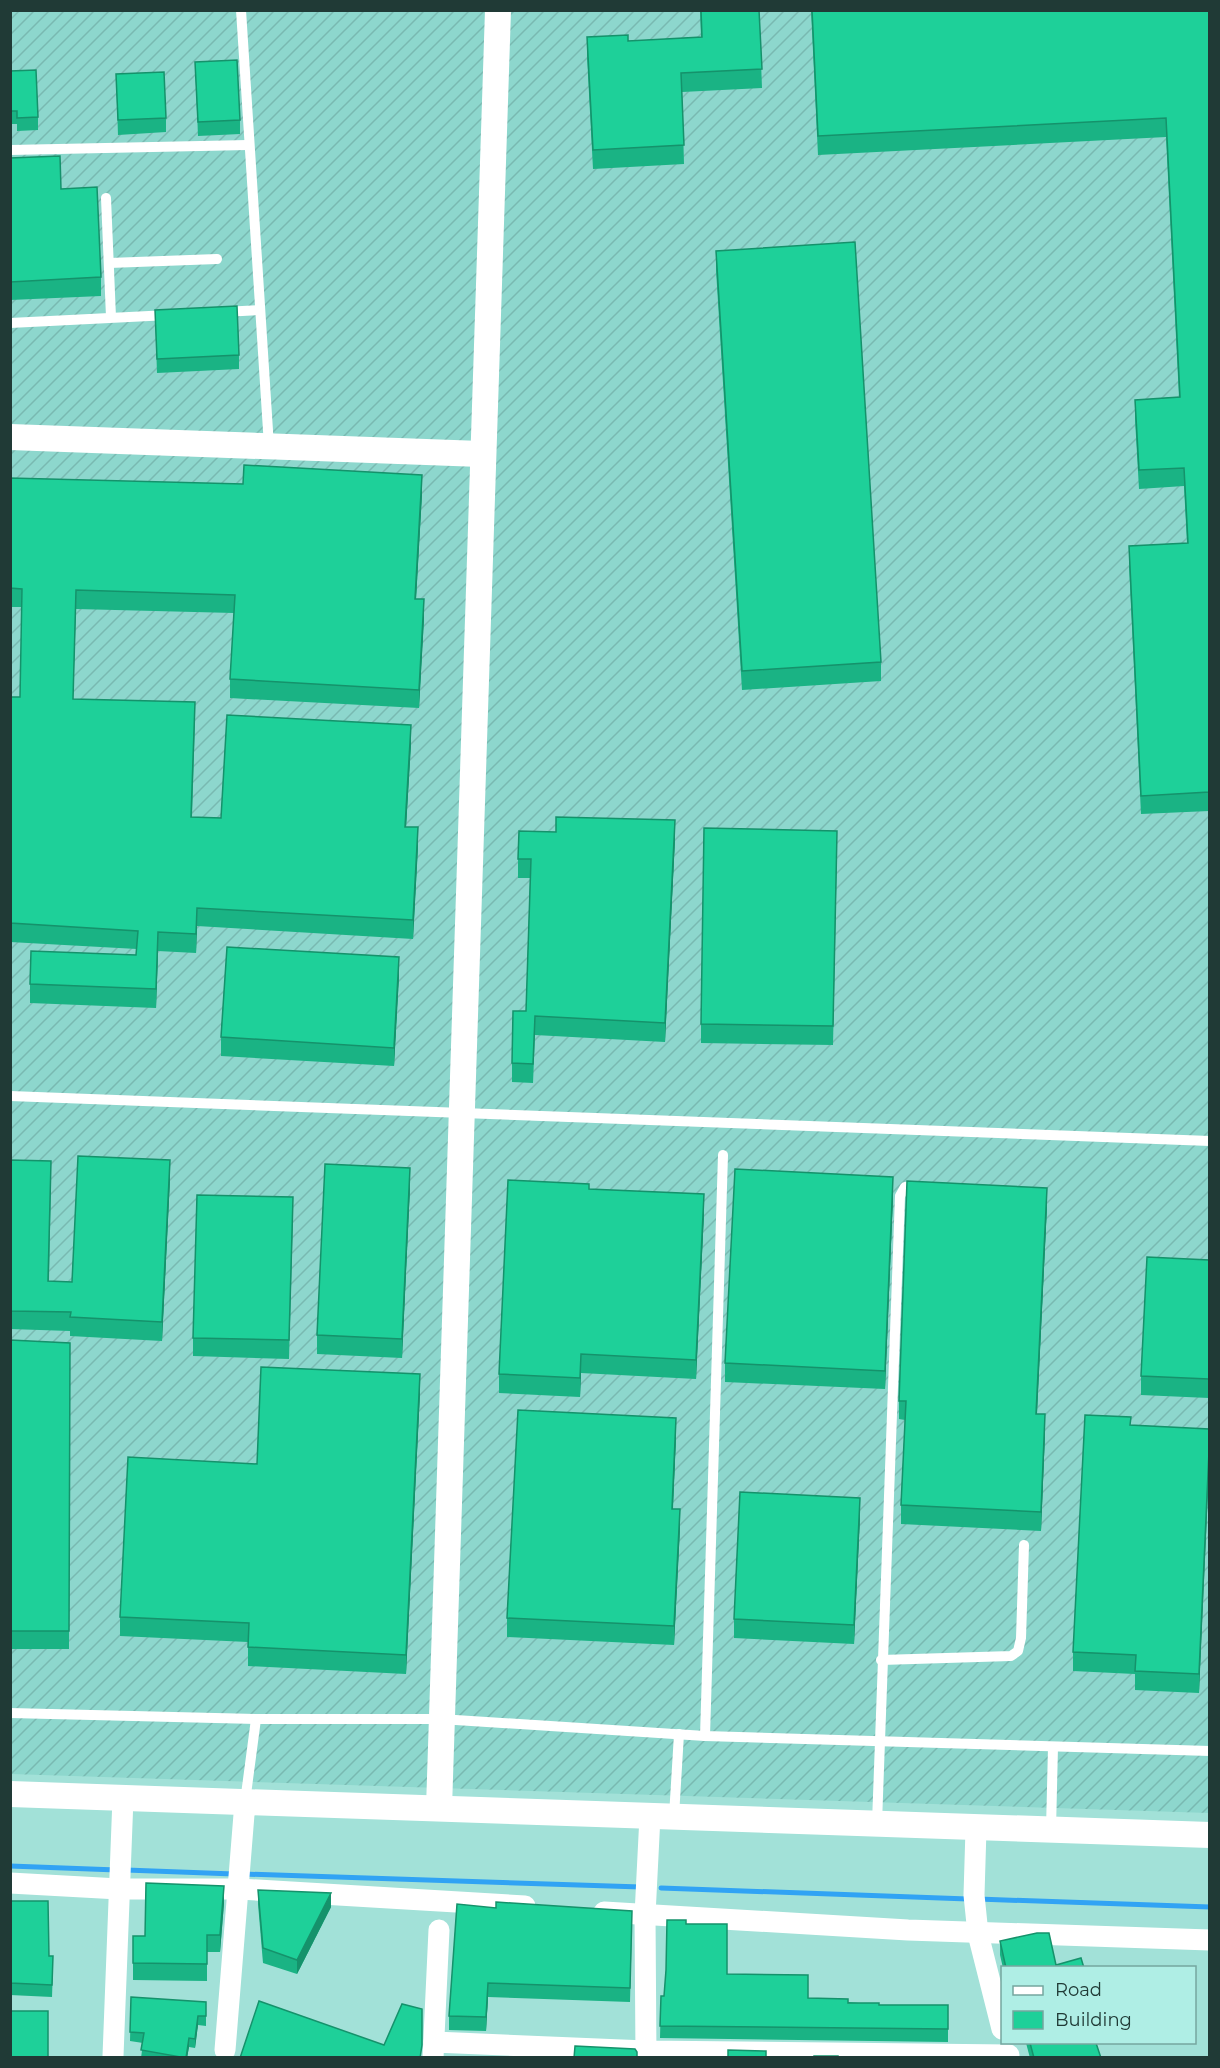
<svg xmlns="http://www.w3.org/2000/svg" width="1220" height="2068" viewBox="0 0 1220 2068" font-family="Montserrat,sans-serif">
<defs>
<pattern id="industrial-furrows" width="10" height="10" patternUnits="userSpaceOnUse" patternTransform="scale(1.5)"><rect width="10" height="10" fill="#8dd7cd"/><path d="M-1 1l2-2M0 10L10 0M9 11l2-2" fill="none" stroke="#79b9b1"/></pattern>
</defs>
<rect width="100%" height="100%" fill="#a2e1d8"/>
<!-- industrial -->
<path fill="url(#industrial-furrows)" d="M11 11H1209V1813L11 1774Z"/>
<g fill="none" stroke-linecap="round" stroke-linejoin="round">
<!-- stream -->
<g stroke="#31a3f4" stroke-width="5">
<path d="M10 1866 117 1870"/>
<path d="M126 1870 234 1874"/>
<path d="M243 1874 641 1887"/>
<path d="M661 1888 968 1899"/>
<path d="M978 1899 1210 1907"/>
</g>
<!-- service -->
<g stroke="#fff" stroke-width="10">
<path d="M241 10 269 446"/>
<path d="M10 150 248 145"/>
<path d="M106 198 111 317"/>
<path d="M109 263 217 259"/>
<path d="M224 312 259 310"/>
<path d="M10 323 169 315"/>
<path d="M10 1096 1210 1141"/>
<path d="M881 1660 1011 1656 1018 1651 1021 1638 1024 1545"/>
<path d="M10 1713 256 1719H440L705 1736 1210 1751"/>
<path d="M705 1736 723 1155"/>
<path d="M245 1802 256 1719"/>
<path d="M674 1816 679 1734"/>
<path d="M877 1823 900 1196 905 1187 919 1186"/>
<path d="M1051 1829 1053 1747"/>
</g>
<!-- minor -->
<g stroke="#fff" stroke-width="21">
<path d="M976 1829 974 1895 978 1934 1002 2029"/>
<path d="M10 1883 119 1889H239L525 1906"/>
<path d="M604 1912 908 1930 1210 1940"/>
<path d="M434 2042 646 2051 1009 2055"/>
<path d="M225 2050 245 1802"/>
<path d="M113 2056 123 1798"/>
<path d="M433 2058 439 1930"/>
<path d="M646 2058 645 1915 650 1816"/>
</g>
<!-- tertiary -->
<g stroke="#fff" stroke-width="26">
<path d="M10 437 481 454"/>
<path d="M10 1794 1210 1835"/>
<path d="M439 1808 498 10"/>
</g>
</g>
<!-- wall -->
<g fill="#1ab384">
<path d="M700 10H759L762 88 682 92 684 164 593 169 587 56V37L628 41 701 37Z"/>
<path d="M811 10H1209V811L1141 814 1129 565V546L1187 543 1184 486 1139 489 1135 419V400L1179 397 1166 137 818 155Z"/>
<path d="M195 62 240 120V134L198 136Z"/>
<path d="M10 71 38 117V130L17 131V124H10Z"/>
<path d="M116 74 166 118V132L118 135Z"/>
<path d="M10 158 61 189 101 277V296L10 300Z"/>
<path d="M716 251 881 662V681L742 690 716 270Z"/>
<path d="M155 310 239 355V369L157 373Z"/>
<path d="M10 478 422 494 416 599 424 618 419 708 230 698V679L234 613 76 609 73 699 195 721 192 817 221 818 411 744 406 827 418 846 413 939 197 926 196 953 158 951 156 1008 30 1003V984L136 955 137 949 10 942V697H20L22 607H10Z"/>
<path d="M675 839 665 1042 535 1035 533 1083 512 1082V1063L526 1011 530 878H518V859Z"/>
<path d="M837 850 833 1045 701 1043V1024Z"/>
<path d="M399 976 394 1066 221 1056V1037Z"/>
<path d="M10 1160 51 1180 49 1281 72 1282 170 1179 162 1341 70 1336V1331L10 1329Z"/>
<path d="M410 1187 402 1358 317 1354V1335Z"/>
<path d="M589 1189 704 1213 696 1379 581 1373 580 1397 499 1393V1374Z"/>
<path d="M893 1196 885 1389 725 1382V1363Z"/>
<path d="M1047 1206 1037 1414 1045 1433 1041 1531 901 1524V1505L905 1420 899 1419V1401Z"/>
<path d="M293 1216 289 1359 193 1356V1338Z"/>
<path d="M1209 1260V1398L1141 1395V1376Z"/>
<path d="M10 1340 70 1343 69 1649H10Z"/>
<path d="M420 1393 406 1674 248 1666V1642L120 1636V1617L257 1464Z"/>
<path d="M1131 1425 1209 1429 1199 1693 1135 1690V1674L1073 1671V1652Z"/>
<path d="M676 1437 673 1509 680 1528 674 1645 507 1637V1618Z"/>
<path d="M860 1517 854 1644 734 1638V1619Z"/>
<path d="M258 1890 331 1907 297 1974 263 1963 258 1904Z"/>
<path d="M10 1901 49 1956 53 1968 52 1997 10 1995Z"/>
<path d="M224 1903 220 1952H207V1981L133 1980V1936H145Z"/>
<path d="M457 1904 632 1925 630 2002 488 1997 486 2031 449 2030V2016Z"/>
<path d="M686 1924 727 1974 808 1998 879 2005H948V2042L660 2038 661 1996H664Z"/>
<path d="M1000 1941 1056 1965 1084 1968H1003L1000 1955Z"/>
<path d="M131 1997 206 2012V2026L198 2025 195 2048 189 2047 187 2058H141L143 2043 130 2041Z"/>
<path d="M1026 2043H1096L1101 2058H1030Z"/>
</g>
<!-- shaded-wall -->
<g fill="#15926b">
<path d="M422 475V494L415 617V599Z"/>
<path d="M424 599V618L419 708V690Z"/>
<path d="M411 725V744L405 845V827Z"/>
<path d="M675 820V839L665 1042V1023Z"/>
<path d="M418 827V846L413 939V920Z"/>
<path d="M197 908V926L196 953V934Z"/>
<path d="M158 932V951L156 1008V989Z"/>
<path d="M399 957V976L394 1066V1048Z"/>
<path d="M170 1160V1179L162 1341V1322Z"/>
<path d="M410 1168V1187L402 1358V1339Z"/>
<path d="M893 1177V1196L885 1389V1371Z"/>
<path d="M1047 1188V1206L1036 1433V1414Z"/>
<path d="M704 1194V1213L696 1379V1360Z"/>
<path d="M581 1354V1373L580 1397V1378Z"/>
<path d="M420 1374V1393L406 1674V1655Z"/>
<path d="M1045 1414V1433L1041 1531V1512Z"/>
<path d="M676 1418V1437L672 1527V1509Z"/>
<path d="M1209 1451V1470L1199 1693V1674Z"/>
<path d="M860 1498V1517L854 1644V1625Z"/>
<path d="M680 1509V1528L674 1645V1626Z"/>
<path d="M224 1886V1903L220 1952V1935Z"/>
<path d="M331 1893V1907L297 1974V1960Z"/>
<path d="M488 1983V1997L486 2031V2017Z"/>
<path d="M198 2016V2025L195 2048V2039Z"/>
<path d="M189 2038V2047L187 2058H186Z"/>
</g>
<!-- building -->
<g fill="#1ed099" stroke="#15926b" stroke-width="1.5">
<path d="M701 10H759L762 69 681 73 684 145 593 150 587 37 628 35V41L702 37Z"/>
<path d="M812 10H1209V792L1141 796 1129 546 1188 543 1184 468 1139 470 1135 400 1180 397 1166 118 818 136Z"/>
<path d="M237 60 240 120 198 122 195 62Z"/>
<path d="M36 70 38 117 17 118V111H10V71Z"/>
<path d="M164 72 166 118 118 120 116 74Z"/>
<path d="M60 156 61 189 97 187 101 277 10 282V158Z"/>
<path d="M855 242 881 662 742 671 716 251Z"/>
<path d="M237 306 239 355 157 359 155 310Z"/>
<path d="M244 465 422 475 415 599H424L419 690 230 679 235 595 76 590 73 699 195 702 191 817 221 818 227 715 411 725 405 827H418L413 920 197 908 196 934 158 932 156 989 30 984 31 951 136 955 138 931 10 923V697H20L22 589 10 588V478L243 484Z"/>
<path d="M556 817 675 820 665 1023 535 1016 533 1064 512 1063 513 1011H526L531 859H518L519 831 556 832Z"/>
<path d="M704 828 837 831 833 1026 701 1024Z"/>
<path d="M227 947 399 957 394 1048 221 1037Z"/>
<path d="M78 1156 170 1160 162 1322 70 1317 71 1312 10 1311V1160L51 1161 48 1281 72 1282Z"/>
<path d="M325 1164 410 1168 402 1339 317 1335Z"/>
<path d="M735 1169 893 1177 885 1371 725 1363Z"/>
<path d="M508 1180 589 1184V1189L704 1194 696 1360 581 1354 580 1378 499 1374Z"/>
<path d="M907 1181 1047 1188 1036 1414H1045L1041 1512 901 1505 906 1401H899Z"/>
<path d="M197 1195 293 1197 289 1340 193 1338Z"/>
<path d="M1147 1257 1209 1260V1379L1141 1376Z"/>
<path d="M10 1340 70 1343 69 1631H10Z"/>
<path d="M261 1367 420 1374 406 1655 248 1647 249 1623 120 1617 128 1457 257 1464Z"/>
<path d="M518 1410 676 1418 672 1509H680L674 1626 507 1618Z"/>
<path d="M1085 1415 1131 1417 1130 1425 1209 1429V1451L1199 1674 1135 1671 1136 1655 1073 1652Z"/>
<path d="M740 1492 860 1498 854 1625 734 1619Z"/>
<path d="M146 1883 224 1886 220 1935H207V1964L133 1963V1936H145Z"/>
<path d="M258 1890 331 1893 297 1960 263 1948Z"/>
<path d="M10 1901H48L49 1956H53L52 1985 10 1983Z"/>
<path d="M496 1902 632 1911 630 1988 488 1983 486 2017 449 2016 457 1904 496 1908Z"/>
<path d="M667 1920H686V1924H727V1974L808 1975V1998L848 1999V2003H879V2005H948V2029L660 2026 661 1996H664L666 1970Z"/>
<path d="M1037 1933H1049L1056 1965 1081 1958 1084 1968H1006L1000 1941Z"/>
<path d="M131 1997 206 2002V2016H198L195 2039 189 2038 186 2058 141 2050 144 2033 130 2032Z"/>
<path d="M259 2001 384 2045 402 2004 422 2009V2045L420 2058H240Z"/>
<rect x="10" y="2011" width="38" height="47"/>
<path d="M1030 2043H1096L1101 2058H1034Z"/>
<path d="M575 2046 635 2049 637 2052V2058H574Z"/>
<path d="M728 2050 766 2051V2058H728Z"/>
<rect x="814" y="2056" width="24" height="2"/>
<rect x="899" y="2057" width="31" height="1"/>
</g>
<!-- border -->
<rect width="1220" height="2068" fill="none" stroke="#203a36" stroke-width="24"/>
<!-- legend -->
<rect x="1001" y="1966" width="195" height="78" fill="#afeee5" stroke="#76a69f" stroke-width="1.5"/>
<rect x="1013" y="1986" width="30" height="9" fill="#ffffff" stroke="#76a69f" stroke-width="1.5"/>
<text x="1055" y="1996" font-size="18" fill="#203a36">Road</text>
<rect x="1013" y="2011" width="30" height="18" fill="#1ed099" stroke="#76a69f" stroke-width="1.5"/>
<text x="1055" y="2026" font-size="18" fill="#203a36">Building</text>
</svg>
